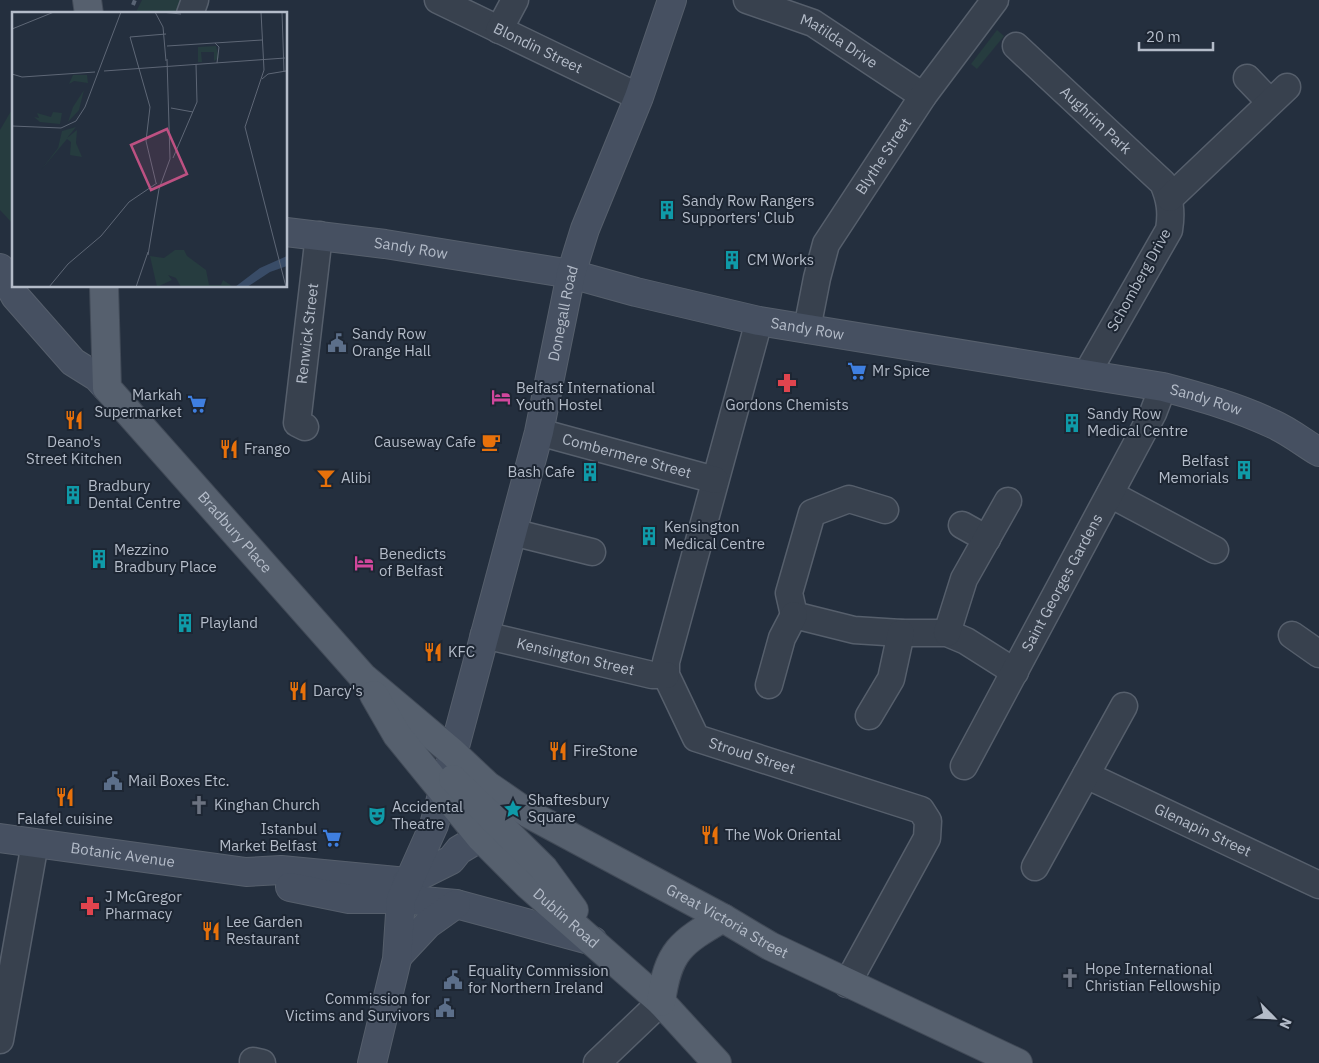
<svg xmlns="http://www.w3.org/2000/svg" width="1319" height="1063" viewBox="0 0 1319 1063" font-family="'IBM Plex Sans',sans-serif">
<rect width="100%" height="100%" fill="#242f3e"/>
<!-- green -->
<g fill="#263c3f">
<path d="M142 0H183L179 14H135Z"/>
<path d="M997 30 1004 36 977 69 971 64Z"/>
<path d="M14 106V225L0 210V130Z"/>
</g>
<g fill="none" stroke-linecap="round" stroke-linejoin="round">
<!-- street casing -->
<g stroke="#565f6c" stroke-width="29">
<g id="street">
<path id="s1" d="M438 0 639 97"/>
<path id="s2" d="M747 0 813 23 923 96"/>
<path d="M190 14 195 0"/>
<path d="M499 30 515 0"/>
<path id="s3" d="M1016 46 1163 183C1170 199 1172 212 1169 230L1086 375"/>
<path d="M1247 78 1270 102"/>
<path d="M1170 198 1287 87"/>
<path id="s4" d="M759 321 666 662V675L696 738 921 810 928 821 927 838 847 984"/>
<path id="s5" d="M807 329 817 278 826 244 923 96 995 0"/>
<path id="s6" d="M305 427 297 423 319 235"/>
<path id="s7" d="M539 432 715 480"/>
<path d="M1110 494 1215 550"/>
<path d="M885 510 849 499 812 513 789 593 794 615 854 630 901 633H947L966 641 1015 672"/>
<path d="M962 525 987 539"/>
<path d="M512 532 592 552"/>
<path d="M947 633 964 579 1008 501"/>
<path id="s8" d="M484 635 652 675H666"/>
<path d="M1292 635 1319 654"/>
<path d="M769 685 782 638 794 615"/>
<path d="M869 716 891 679 901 633"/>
<path id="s9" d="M964 766 1153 413 1163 387"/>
<path id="s10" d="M1086 775 1319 885"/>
<path d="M1035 867 1124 706"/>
<path d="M0 1040 35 843"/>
<path d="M253 1061 262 1063"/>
<path d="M597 1063 661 1002"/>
</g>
</g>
<!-- secondary casing -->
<g stroke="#565f6c" stroke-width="30">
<g id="secondary">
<path id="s11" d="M286 232 385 244 571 274 636 292 759 321 1163 387C1201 397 1237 407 1273 424 1289 431 1304 443 1319 452"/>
<path d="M0 268 15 296 73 362 97 377 107 388"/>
<path id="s12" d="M0 838 246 872 281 870 407 882"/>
<path d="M407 882 451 860 459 850 501 825"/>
<path d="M290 887 349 899H401L456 904 593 941"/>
<path d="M398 956 428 924 456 904"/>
<path id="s13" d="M372 1063 397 959 401 899 434 825 539 432 571 274 585 229 639 97 672 0"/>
</g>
</g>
<!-- primary casing -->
<g stroke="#414a57" stroke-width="30">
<g id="primary">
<path d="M87 0 89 14"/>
<path id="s14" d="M104 286 107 388 363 677 452 752 487 785 529 814 723 918 770 946 1018 1063"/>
<path id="s15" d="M374 695 397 735 480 837 528 885 661 1002 717 1063"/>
<path d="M453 779 544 869 574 910"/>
<path d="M661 1002C668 951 680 943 723 918"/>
</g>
</g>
<!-- street -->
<use href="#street" stroke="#38414e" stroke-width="26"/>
<!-- secondary -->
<use href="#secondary" stroke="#465061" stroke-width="28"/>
<!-- primary -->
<use href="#primary" stroke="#56606e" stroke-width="28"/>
<!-- rail -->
<path stroke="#5a6575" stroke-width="4" stroke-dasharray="5 5" stroke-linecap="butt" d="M133 5 135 0"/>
</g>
<!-- icons -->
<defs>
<g id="building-bare" transform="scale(1.5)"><path d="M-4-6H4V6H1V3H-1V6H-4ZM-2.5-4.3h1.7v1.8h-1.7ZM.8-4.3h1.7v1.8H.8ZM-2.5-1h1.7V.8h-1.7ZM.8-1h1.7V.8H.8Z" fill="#0f9aa8" stroke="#1d2633" stroke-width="2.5" paint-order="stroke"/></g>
<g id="civic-bare" transform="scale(1.5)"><path d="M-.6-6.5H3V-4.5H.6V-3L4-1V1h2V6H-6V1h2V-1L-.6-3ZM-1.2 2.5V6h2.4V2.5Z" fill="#5c6f8a" stroke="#1d2633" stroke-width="2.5" paint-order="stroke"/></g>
<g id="supermarket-bare" transform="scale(1.5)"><path d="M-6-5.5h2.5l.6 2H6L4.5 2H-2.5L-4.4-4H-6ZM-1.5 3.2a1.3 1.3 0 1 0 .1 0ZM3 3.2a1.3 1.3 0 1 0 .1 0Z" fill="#3f7fe0" stroke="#1d2633" stroke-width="2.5" paint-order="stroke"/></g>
<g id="pharmacy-bare" transform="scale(1.5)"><path d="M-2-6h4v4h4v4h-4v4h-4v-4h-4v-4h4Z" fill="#e0444e" stroke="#1d2633" stroke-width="2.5" paint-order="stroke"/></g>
<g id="hotel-bare" transform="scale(1.5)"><path d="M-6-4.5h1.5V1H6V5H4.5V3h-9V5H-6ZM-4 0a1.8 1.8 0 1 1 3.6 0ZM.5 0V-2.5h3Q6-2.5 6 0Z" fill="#d1479c" stroke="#1d2633" stroke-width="2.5" paint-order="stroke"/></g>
<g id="restaurant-bare" transform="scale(1.5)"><path d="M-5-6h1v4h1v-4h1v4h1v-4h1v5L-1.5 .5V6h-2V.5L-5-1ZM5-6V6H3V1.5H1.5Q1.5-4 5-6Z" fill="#e8710a" stroke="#1d2633" stroke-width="2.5" paint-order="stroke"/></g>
<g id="cafe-bare" transform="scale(1.5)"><path d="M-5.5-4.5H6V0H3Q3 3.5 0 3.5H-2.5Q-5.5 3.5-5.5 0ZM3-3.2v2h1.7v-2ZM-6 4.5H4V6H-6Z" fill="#e8710a" stroke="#1d2633" stroke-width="2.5" paint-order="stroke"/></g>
<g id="bar-bare" transform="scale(1.5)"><path d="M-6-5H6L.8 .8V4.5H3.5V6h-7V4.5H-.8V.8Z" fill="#e8710a" stroke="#1d2633" stroke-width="2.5" paint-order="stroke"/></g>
<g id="church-bare" transform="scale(1.5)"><path d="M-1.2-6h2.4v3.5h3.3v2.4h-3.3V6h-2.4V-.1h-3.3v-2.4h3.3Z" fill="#6b7280" stroke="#1d2633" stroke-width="2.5" paint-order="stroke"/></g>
<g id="sight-bare" transform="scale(1.5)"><path d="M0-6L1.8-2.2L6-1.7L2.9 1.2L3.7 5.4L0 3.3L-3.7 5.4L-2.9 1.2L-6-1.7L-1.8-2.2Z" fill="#0f9aa8" stroke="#1d2633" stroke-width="2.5" paint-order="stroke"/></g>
<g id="theatre-bare" transform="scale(1.5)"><path d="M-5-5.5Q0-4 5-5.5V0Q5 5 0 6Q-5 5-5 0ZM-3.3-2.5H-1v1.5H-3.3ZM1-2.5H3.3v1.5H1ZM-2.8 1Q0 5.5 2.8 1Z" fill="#0f9aa8" stroke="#1d2633" stroke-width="2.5" paint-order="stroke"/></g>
</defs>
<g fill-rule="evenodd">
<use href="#building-bare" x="667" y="210"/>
<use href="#building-bare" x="732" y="260"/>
<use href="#civic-bare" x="337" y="343"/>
<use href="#supermarket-bare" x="857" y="371"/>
<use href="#pharmacy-bare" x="787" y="383"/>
<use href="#hotel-bare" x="501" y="397"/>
<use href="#supermarket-bare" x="197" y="404"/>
<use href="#restaurant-bare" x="74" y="420"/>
<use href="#building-bare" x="1072" y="423"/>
<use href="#cafe-bare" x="491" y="442"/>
<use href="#restaurant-bare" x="229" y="449"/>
<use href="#building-bare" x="1244" y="470"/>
<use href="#building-bare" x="590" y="472"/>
<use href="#bar-bare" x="326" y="478"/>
<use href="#building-bare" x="73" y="495"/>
<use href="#building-bare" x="649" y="536"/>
<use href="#building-bare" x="99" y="559"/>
<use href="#hotel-bare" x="364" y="563"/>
<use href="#building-bare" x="185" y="623"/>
<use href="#restaurant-bare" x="433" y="652"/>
<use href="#restaurant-bare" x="298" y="691"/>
<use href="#restaurant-bare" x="558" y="751"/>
<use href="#civic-bare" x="113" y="781"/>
<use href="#restaurant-bare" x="65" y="797"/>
<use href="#church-bare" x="199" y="805"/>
<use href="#sight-bare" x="513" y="809"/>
<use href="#theatre-bare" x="377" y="816"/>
<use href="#restaurant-bare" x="710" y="835"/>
<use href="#supermarket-bare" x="332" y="838"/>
<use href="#pharmacy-bare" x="90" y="906"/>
<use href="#restaurant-bare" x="211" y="931"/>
<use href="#church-bare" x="1070" y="978"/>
<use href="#civic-bare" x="453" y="980"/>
<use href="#civic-bare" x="445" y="1008"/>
</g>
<g text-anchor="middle" stroke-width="4" stroke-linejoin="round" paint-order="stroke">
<!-- street labels -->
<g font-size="15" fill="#b4bcc9" stroke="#1d2633">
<text dy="5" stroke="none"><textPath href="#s2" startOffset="101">Matilda Drive</textPath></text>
<text dy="5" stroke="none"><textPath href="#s1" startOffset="111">Blondin Street</textPath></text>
<text dy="5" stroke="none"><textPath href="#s3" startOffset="109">Aughrim Park</textPath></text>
<text dy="5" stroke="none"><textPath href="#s5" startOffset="192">Blythe Street</textPath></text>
<text dy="5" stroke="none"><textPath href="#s11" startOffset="126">Sandy Row</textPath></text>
<text transform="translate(1139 280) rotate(-61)" y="5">Schomberg Drive</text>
<text dy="5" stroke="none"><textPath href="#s13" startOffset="776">Donegall Road</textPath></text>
<text dy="5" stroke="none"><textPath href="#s11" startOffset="531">Sandy Row</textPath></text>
<text dy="5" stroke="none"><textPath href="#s6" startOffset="99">Renwick Street</textPath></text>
<text dy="5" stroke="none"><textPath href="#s11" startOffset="936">Sandy Row</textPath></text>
<text dy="5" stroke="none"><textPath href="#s7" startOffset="91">Combermere Street</textPath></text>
<text dy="5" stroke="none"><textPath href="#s14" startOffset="295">Bradbury Place</textPath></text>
<text dy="5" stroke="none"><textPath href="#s9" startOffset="208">Saint Georges Gardens</textPath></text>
<text dy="5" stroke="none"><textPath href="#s8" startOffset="94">Kensington Street</textPath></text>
<text dy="5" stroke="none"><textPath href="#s4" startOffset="495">Stroud Street</textPath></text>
<text dy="5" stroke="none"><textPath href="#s10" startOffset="129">Glenapin Street</textPath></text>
<text dy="5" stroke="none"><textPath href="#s12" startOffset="124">Botanic Avenue</textPath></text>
<text dy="5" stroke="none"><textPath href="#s15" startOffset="296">Dublin Road</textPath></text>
<text dy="5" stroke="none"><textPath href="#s14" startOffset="929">Great Victoria Street</textPath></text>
</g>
<!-- poi labels -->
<g font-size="15" fill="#b4bcc9" stroke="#1d2633" text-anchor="start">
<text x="682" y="206">Sandy Row Rangers<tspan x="682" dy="17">Supporters' Club</tspan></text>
<text x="747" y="265">CM Works</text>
<text x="352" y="339">Sandy Row<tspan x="352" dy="17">Orange Hall</tspan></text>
<text x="872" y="376">Mr Spice</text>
<text x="516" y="393">Belfast International<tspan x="516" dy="17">Youth Hostel</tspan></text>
<text x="182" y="400" text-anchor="end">Markah<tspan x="182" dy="17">Supermarket</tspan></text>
<text x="787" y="410" text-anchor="middle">Gordons Chemists</text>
<text x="1087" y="419">Sandy Row<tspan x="1087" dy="17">Medical Centre</tspan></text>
<text x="74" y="447" text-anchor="middle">Deano's<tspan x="74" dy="17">Street Kitchen</tspan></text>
<text x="476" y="447" text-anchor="end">Causeway Cafe</text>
<text x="244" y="454">Frango</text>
<text x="1229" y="466" text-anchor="end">Belfast<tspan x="1229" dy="17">Memorials</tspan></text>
<text x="575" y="477" text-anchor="end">Bash Cafe</text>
<text x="341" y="483">Alibi</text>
<text x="88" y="491">Bradbury<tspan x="88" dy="17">Dental Centre</tspan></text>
<text x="664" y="532">Kensington<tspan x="664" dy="17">Medical Centre</tspan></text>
<text x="114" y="555">Mezzino<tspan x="114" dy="17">Bradbury Place</tspan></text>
<text x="379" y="559">Benedicts<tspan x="379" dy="17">of Belfast</tspan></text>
<text x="200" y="628">Playland</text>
<text x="448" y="657">KFC</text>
<text x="313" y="696">Darcy's</text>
<text x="573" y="756">FireStone</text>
<text x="128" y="786">Mail Boxes Etc.</text>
<text x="528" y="805">Shaftesbury<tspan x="528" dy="17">Square</tspan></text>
<text x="214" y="810">Kinghan Church</text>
<text x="392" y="812">Accidental<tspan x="392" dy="17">Theatre</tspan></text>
<text x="65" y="824" text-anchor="middle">Falafel cuisine</text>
<text x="317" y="834" text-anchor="end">Istanbul<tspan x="317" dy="17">Market Belfast</tspan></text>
<text x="725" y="840">The Wok Oriental</text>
<text x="105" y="902">J McGregor<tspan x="105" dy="17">Pharmacy</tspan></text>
<text x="226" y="927">Lee Garden<tspan x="226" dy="17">Restaurant</tspan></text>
<text x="1085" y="974">Hope International<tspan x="1085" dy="17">Christian Fellowship</tspan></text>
<text x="468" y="976">Equality Commission<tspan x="468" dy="17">for Northern Ireland</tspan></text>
<text x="430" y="1004" text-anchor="end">Commission for<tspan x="430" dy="17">Victims and Survivors</tspan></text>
</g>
</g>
<!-- overview -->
<g transform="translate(12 12)">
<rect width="275" height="275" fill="#242f3e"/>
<path d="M204 34 207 46 202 49V40H189L190 50H186V35ZM61 63H75L76 71 62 69 57 72ZM72 78 67 98 56 110 61 95ZM41 100 50 101 48 112 28 110 22 105 27 106 25 101 39 105ZM64 115 55 126 65 118 64 131 70 145 58 143 59 130 55 127 29 158 46 136 50 119ZM163 238H172L175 244 194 258 197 273H209L211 268 220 274 169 275 164 266 156 263 160 268 145 275 138 244 152 246Z" fill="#263c3f"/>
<path d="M275 244V254L258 260 235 275H223L248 256Z" fill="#394c67"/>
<path fill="none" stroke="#5e6776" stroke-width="1" d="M143 0 151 15 154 49M149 0 169 2M249 0 252 58 233 115 274 275M270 0 272 60M0 17 42 0M203 31 207 35 205 51M155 34 250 28M92 59 273 46M0 62 10 65 83 60M250 67 256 62 274 59M159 96 181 100M0 114 49 116 64 109 73 95 109 0M161 146 185 90 184 52M144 171 134 129 138 95 118 25 154 22M136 243 147 177 158 147 155 47M37 275 56 252 89 224 117 190 145 171M124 275 136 240"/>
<path fill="#bd5182" fill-opacity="0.15" stroke="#bd5182" stroke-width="2.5" d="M155 117 175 162 139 178 119 133Z"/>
<rect width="275" height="275" fill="none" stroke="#b4bcc9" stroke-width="2.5"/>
</g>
<!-- north arrow -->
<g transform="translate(1274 1018) rotate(114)" stroke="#1d2633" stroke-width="4" paint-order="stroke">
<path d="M0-4L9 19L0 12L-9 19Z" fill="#b4bcc9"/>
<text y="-8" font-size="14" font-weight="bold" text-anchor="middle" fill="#b4bcc9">N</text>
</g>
<!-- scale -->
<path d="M1139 42v8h74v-8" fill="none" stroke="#b4bcc9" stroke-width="2.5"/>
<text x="1146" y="42" font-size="15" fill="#b4bcc9" stroke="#1d2633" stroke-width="4" paint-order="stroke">20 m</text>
</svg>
